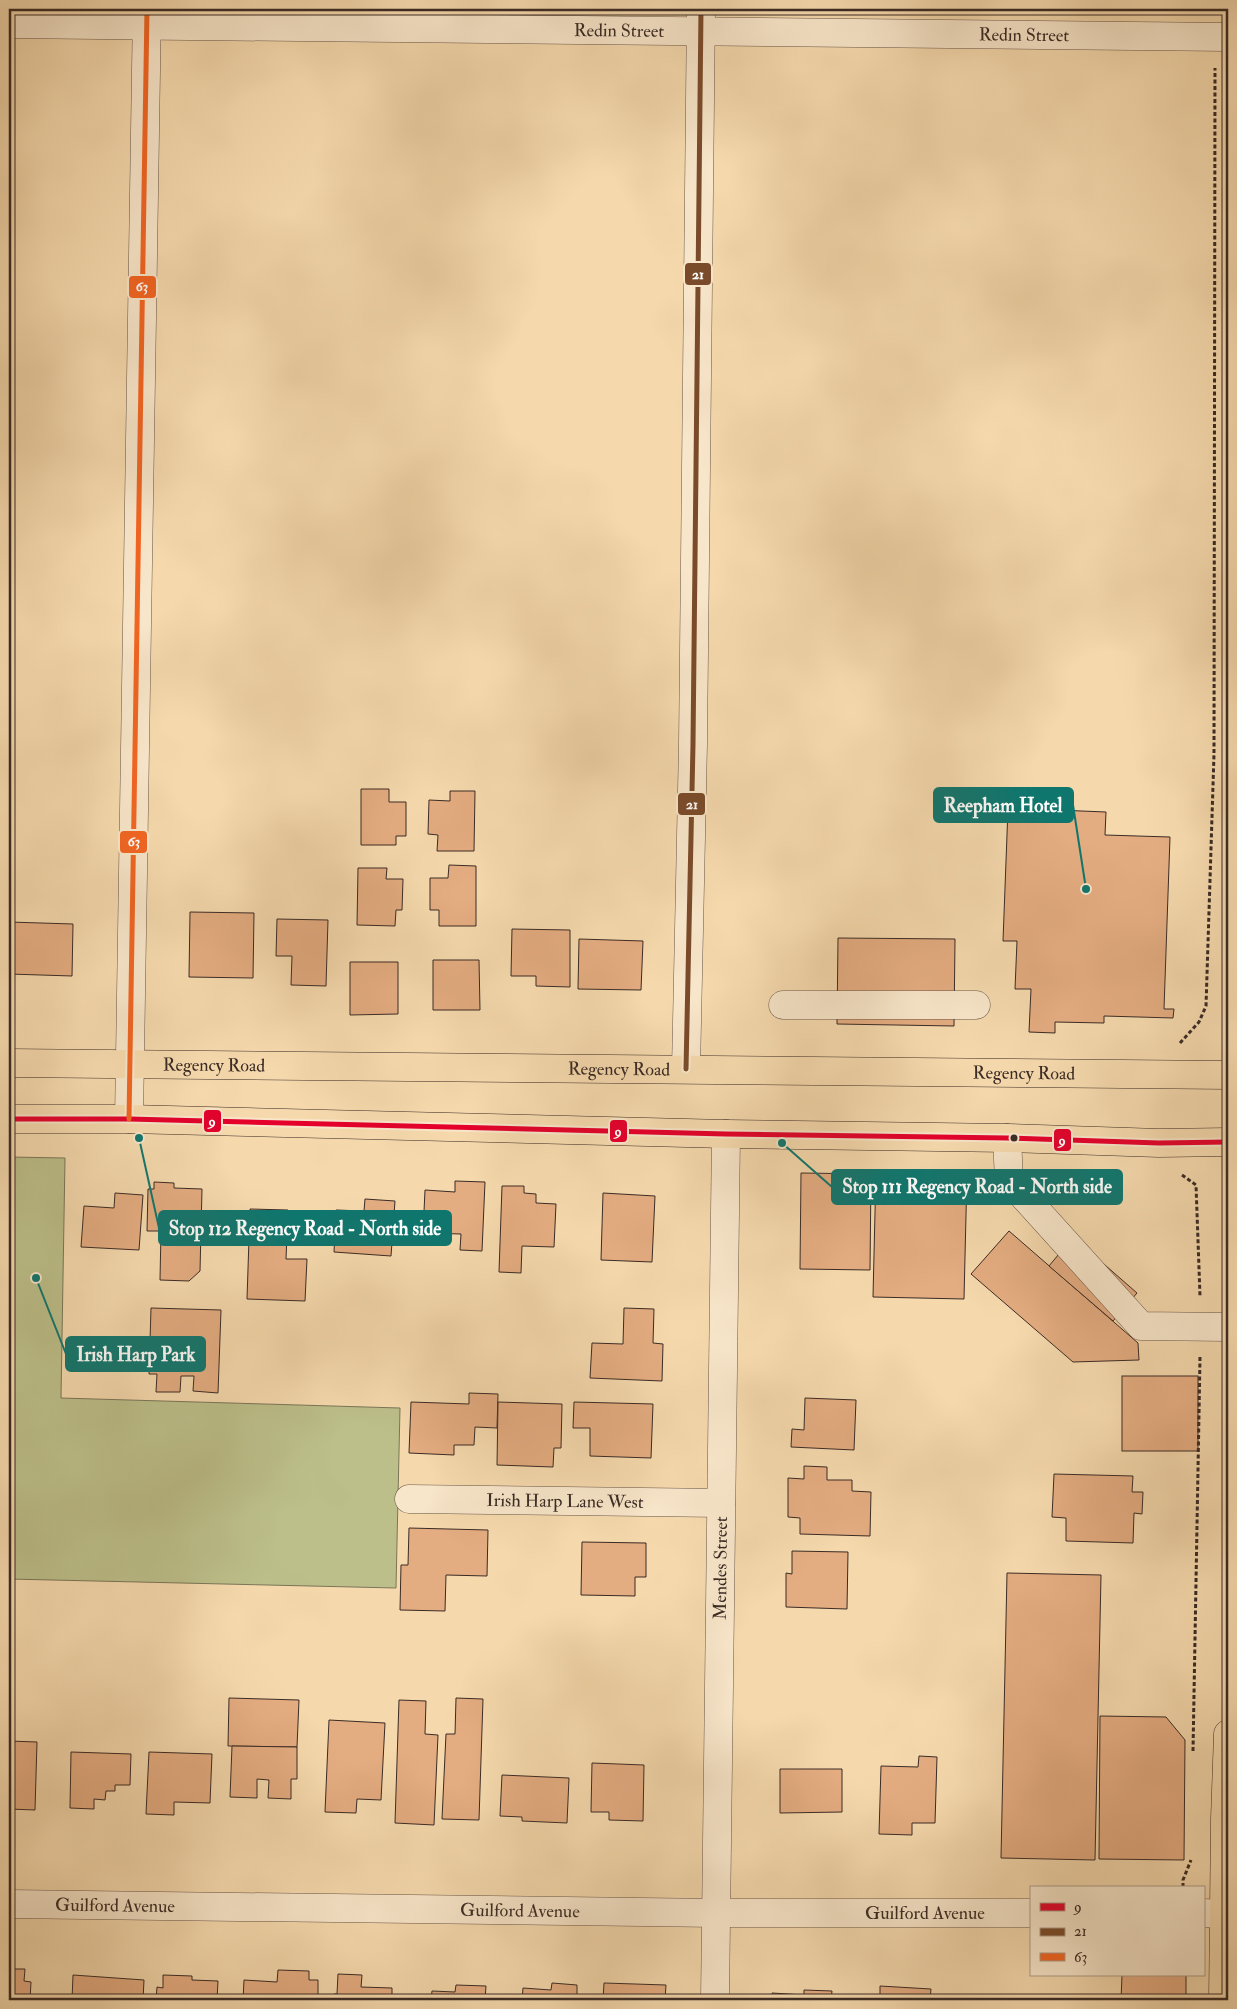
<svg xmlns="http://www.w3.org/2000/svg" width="1237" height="2009" viewBox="0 0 1237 2009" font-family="'IM FELL Double Pica',serif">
<rect width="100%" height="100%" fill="#f5d9ad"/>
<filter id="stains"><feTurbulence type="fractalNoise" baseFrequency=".004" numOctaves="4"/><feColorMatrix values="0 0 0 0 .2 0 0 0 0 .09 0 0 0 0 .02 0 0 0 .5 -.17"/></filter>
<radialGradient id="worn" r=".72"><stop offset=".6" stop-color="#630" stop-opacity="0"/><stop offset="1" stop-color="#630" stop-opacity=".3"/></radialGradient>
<!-- green -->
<path fill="#bcbf8a" stroke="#7b7558" d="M9 1157 65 1158 61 1398 400 1408 396 1588 9 1579Z"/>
<!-- building -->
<g fill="#e4ac81" stroke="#3a2b25">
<path d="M361 789H389V802H406V836H396V845H361Z"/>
<path d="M450 791H475L474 851H437L438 835 428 834 429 800 450 801Z"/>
<path d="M1008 808 1106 812 1105 835 1170 837 1164 1009H1174L1173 1018 1104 1016V1023L1055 1022V1033L1029 1032 1031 989H1015L1017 941H1003Z"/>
<path d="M449 865 476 866V926H439V910H430V878H448Z"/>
<path d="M358 868H387L386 879H403L402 910H396L395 926 357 925Z"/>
<path d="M190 912 254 913 253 978 189 977Z"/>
<path d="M277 919 328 920 326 986 291 985 292 956H276Z"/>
<path d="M9 922 73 924 72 976 9 974Z"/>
<path d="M512 929 570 930V987L536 986V976H511Z"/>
<path d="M838 938 955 939 954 1026 837 1024Z"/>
<path d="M579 939 643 941 641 990 578 989Z"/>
<path d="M433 960H479L480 1010H433Z"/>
<path d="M350 962H398V1014L350 1015Z"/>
<path d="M876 1171 967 1173 964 1299 873 1297Z"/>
<path d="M801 1173 871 1174 870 1270 800 1269Z"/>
<path d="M455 1181 485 1182 482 1251 460 1250 461 1234 423 1233 425 1190 455 1192Z"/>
<path d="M154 1182 174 1183V1188L202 1189 200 1271 189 1281 160 1280 161 1231H147L148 1189H154Z"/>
<path d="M502 1186H524V1193L536 1194V1203L556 1204 554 1247 522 1246 521 1273 499 1272Z"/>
<path d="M115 1193 143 1195 139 1250 81 1247 84 1206 114 1208Z"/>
<path d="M603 1193 655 1196 652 1262 601 1260Z"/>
<path d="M365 1199 395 1201 391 1256 334 1252 336 1210 364 1211Z"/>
<path d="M250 1209 288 1210 286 1259H307L305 1301 247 1299Z"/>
<path d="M1009 1231 1138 1343 1139 1360 1073 1362 971 1274Z"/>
<path d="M1073 1237 1137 1293 1113 1321 1049 1266Z"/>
<path d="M151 1308 221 1310 218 1393 193 1391 194 1376H181L180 1392H156L157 1374H149Z"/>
<path d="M624 1308 654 1309 653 1343 663 1344 662 1381 590 1378 592 1343 623 1344Z"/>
<rect x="1122" y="1376" width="76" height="75"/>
<path d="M469 1393 498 1394 497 1428 475 1427 474 1445H454V1455L409 1453 411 1402 469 1404Z"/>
<path d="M805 1398 856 1400 854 1450 791 1447 792 1429 804 1430Z"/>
<path d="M498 1402 562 1404 561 1448H554L553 1467 497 1465Z"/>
<path d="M574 1402 653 1404 651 1458 590 1456V1428H573Z"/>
<path d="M804 1466 827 1467V1480H852V1491L871 1492 870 1536 800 1534V1518L788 1517V1478L804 1479Z"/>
<path d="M1054 1474 1133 1476 1132 1492H1143L1142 1514 1134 1513 1133 1543 1066 1541V1518L1052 1517Z"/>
<path d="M409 1528 488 1530 487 1576 446 1575 445 1611 400 1610 401 1565H408Z"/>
<path d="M582 1542 646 1543V1577H635V1596L581 1595Z"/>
<path d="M792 1551 848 1552 847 1609 786 1607V1573L792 1574Z"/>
<path d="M1007 1573 1101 1575 1095 1860 1001 1858Z"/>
<path d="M229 1698 299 1700 297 1747 228 1746Z"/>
<path d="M456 1698 483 1699 479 1820 442 1819 446 1734H455Z"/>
<path d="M399 1700 426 1701 425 1734 438 1735 434 1825 395 1823Z"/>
<path d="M1100 1716 1166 1717 1185 1740 1184 1860 1099 1859Z"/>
<path d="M329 1720 385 1723 381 1800 357 1799 356 1813 325 1812Z"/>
<path d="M9 1741 37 1742 35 1810 9 1809Z"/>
<path d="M232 1746 297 1747V1779H291V1799L268 1798 269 1780 257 1779V1798L230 1797Z"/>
<path d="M71 1752 131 1754 130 1785H115V1791H106L105 1800 94 1799V1809L70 1808Z"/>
<path d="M149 1752 212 1754 210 1803 174 1802V1815L146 1814Z"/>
<path d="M919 1756 937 1757 935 1823H912V1835L879 1834 881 1766 918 1767Z"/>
<path d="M592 1763 644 1765 643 1821 609 1820V1812H591Z"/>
<path d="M780 1769H842V1812L780 1813Z"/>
<path d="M502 1775 569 1778 567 1823 522 1821V1817L500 1816Z"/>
<path d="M9 1969H25L24 1981 31 1982 30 2000H9Z"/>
<path d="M278 1970 309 1971V1980H318V2000H243L244 1980 277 1982Z"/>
<path d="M338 1974 362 1975 361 1987 392 1988V2000H334V1994H337Z"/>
<path d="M73 1975 144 1980 143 2000H72Z"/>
<path d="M163 1975 192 1976V1980L218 1981 217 2000H156L157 1987 163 1988Z"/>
<path d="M1122 1975H1186V2000H1121Z"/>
<path d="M552 1983 577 1985V2000H522L523 1988 551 1990Z"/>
<path d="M604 1983 666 1985 665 2000H603Z"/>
<path d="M456 1985 486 1986 485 2000H431L432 1991 455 1992Z"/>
<path d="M880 1986 931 1989 930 2000H880Z"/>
<path d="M804 1990 832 1991 831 2000H772V1993L804 1995Z"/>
</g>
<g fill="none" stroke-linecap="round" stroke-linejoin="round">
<!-- minor casing -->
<g stroke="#695647" stroke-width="29">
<g id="minor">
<path id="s1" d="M9 24 1228 37"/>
<path d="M783 1005H976"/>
<path d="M686 1069 693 744 701 9"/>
<path d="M129 1119 147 9"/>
<path d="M1007 1138 1009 1180 1141 1326 1228 1327"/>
<path id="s2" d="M409 1499 721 1503"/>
<path id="s3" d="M9 1904 717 1913H1031"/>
<path d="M1203 1913 1224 1914"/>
<path id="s4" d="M715 2000 726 1134"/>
</g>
</g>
<!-- major casing -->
<g stroke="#3a2b25" stroke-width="29">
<g id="major">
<path id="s5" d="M9 1063 1228 1075"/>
<path d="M9 1119H129L726 1134 1007 1138 1159 1143 1228 1142"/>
<path d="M1223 2000 1225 1819 1228 1734"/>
</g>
</g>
<!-- path -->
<g stroke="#3a2b25" stroke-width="3" stroke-dasharray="4 2.5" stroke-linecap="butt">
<path d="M1180 1043 1199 1022 1206 1006 1214 754 1215 68"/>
<path d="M1182 1175 1196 1185 1200 1296"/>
<path d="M1193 1751 1200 1357"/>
<path d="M1183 1887V1880L1191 1860"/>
</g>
<!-- minor -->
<use href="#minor" stroke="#f8e6ca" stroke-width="28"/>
<!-- major -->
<use href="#major" stroke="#f5d9ad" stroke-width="28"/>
<!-- bus-1 casing -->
<g stroke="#f8e6ca" stroke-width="9">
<path id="bus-1" d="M9 1119H129L726 1134 1007 1138 1159 1143 1228 1142"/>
</g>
<!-- bus-2 casing -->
<g stroke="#f8e6ca" stroke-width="9">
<path id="bus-2" d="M686 1069 693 744 701 9"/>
</g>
<!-- bus-3 casing -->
<g stroke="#f8e6ca" stroke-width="9">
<path id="bus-3" d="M129 1119 147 9"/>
</g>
<!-- bus-1 -->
<use href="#bus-1" stroke="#e4002b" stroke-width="5"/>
<!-- bus-2 -->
<use href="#bus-2" stroke="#7a4b2a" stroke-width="5"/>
<!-- bus-3 -->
<use href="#bus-3" stroke="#f26522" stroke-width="5"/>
</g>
<!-- markers -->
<circle fill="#3a2b25" stroke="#f8e6ca" stroke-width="2" cx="1014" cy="1138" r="4.5"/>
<g text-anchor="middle" stroke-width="4" stroke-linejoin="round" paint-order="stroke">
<!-- street labels -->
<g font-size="18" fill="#3a2b25" stroke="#f8e6ca">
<text dy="6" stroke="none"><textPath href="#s1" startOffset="610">Redin Street</textPath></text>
<text dy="6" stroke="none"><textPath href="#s1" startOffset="1015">Redin Street</textPath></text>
<text dy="6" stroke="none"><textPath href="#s5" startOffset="205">Regency Road</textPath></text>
<text dy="6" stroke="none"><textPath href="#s5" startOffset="610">Regency Road</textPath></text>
<text dy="6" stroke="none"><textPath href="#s5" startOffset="1015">Regency Road</textPath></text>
<text dy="6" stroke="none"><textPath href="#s2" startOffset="156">Irish Harp Lane West</textPath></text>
<text dy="6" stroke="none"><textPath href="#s4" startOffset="432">Mendes Street</textPath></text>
<text dy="6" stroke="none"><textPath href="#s3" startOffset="106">Guilford Avenue</textPath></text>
<text dy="6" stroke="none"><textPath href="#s3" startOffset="511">Guilford Avenue</textPath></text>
<text dy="6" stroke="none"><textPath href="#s3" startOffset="916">Guilford Avenue</textPath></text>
</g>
</g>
<!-- callouts -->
<path fill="none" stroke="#0f766e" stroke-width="2" d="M1086 889L1073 805M782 1143L832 1187M139 1138L159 1228M36 1278L66 1354"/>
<g fill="#0f766e" stroke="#f8e6ca" stroke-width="2">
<circle cx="1086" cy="889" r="5"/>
<circle cx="782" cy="1143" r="5"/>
<circle cx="139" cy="1138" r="5"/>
<circle cx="36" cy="1278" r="5"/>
</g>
<g fill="#0f766e" stroke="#0f766e" stroke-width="2">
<rect x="934" y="788" width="139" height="34" rx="5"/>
<rect x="832" y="1170" width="290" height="34" rx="5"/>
<rect x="159" y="1211" width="292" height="34" rx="5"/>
<rect x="66" y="1337" width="139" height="34" rx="5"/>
</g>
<g font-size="19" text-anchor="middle" font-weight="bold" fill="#fff">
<text x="1003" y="812">Reepham Hotel</text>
<text x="977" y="1193">Stop 111 Regency Road - North side</text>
<text x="305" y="1235">Stop 112 Regency Road - North side</text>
<text x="136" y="1361">Irish Harp Park</text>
</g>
<g stroke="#f8e6ca" stroke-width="2">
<rect x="684" y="262" width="28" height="24" rx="5" fill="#7a4b2a"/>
<rect x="128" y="275" width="29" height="24" rx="5" fill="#f26522"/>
<rect x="677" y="792" width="29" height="24" rx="5" fill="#7a4b2a"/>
<rect x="119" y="830" width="29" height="24" rx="5" fill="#f26522"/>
<rect x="203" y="1109" width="19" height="24" rx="5" fill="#e4002b"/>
<rect x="609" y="1119" width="19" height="24" rx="5" fill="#e4002b"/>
<rect x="1053" y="1128" width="19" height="24" rx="5" fill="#e4002b"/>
</g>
<g font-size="14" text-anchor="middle" font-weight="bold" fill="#fff">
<text x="698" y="279">21</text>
<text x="142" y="291">63</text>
<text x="692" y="809">21</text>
<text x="134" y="846">63</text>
<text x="212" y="1126">9</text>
<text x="618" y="1136">9</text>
<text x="1062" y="1145">9</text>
</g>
<!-- margin -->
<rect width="1237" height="2009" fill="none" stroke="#f5d9ad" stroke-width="30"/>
<rect x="10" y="10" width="1217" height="1989" fill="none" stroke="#3a2b25" stroke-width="2.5"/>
<rect x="15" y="15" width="1207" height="1979" fill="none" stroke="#3a2b25"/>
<!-- legend -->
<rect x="1030" y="1886" width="175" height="90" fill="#f8e6ca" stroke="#ac9b88"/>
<rect x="1040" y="1903" width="25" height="8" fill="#e4002b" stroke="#ac9b88"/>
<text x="1074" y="1912" font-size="15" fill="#3a2b25">9</text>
<rect x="1040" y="1928" width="25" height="8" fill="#7a4b2a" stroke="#ac9b88"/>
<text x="1074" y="1936" font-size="15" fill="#3a2b25">21</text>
<rect x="1040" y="1953" width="25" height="8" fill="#f26522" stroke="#ac9b88"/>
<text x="1074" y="1962" font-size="15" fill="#3a2b25">63</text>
<rect width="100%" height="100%" filter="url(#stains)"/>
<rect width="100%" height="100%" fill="url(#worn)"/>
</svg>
